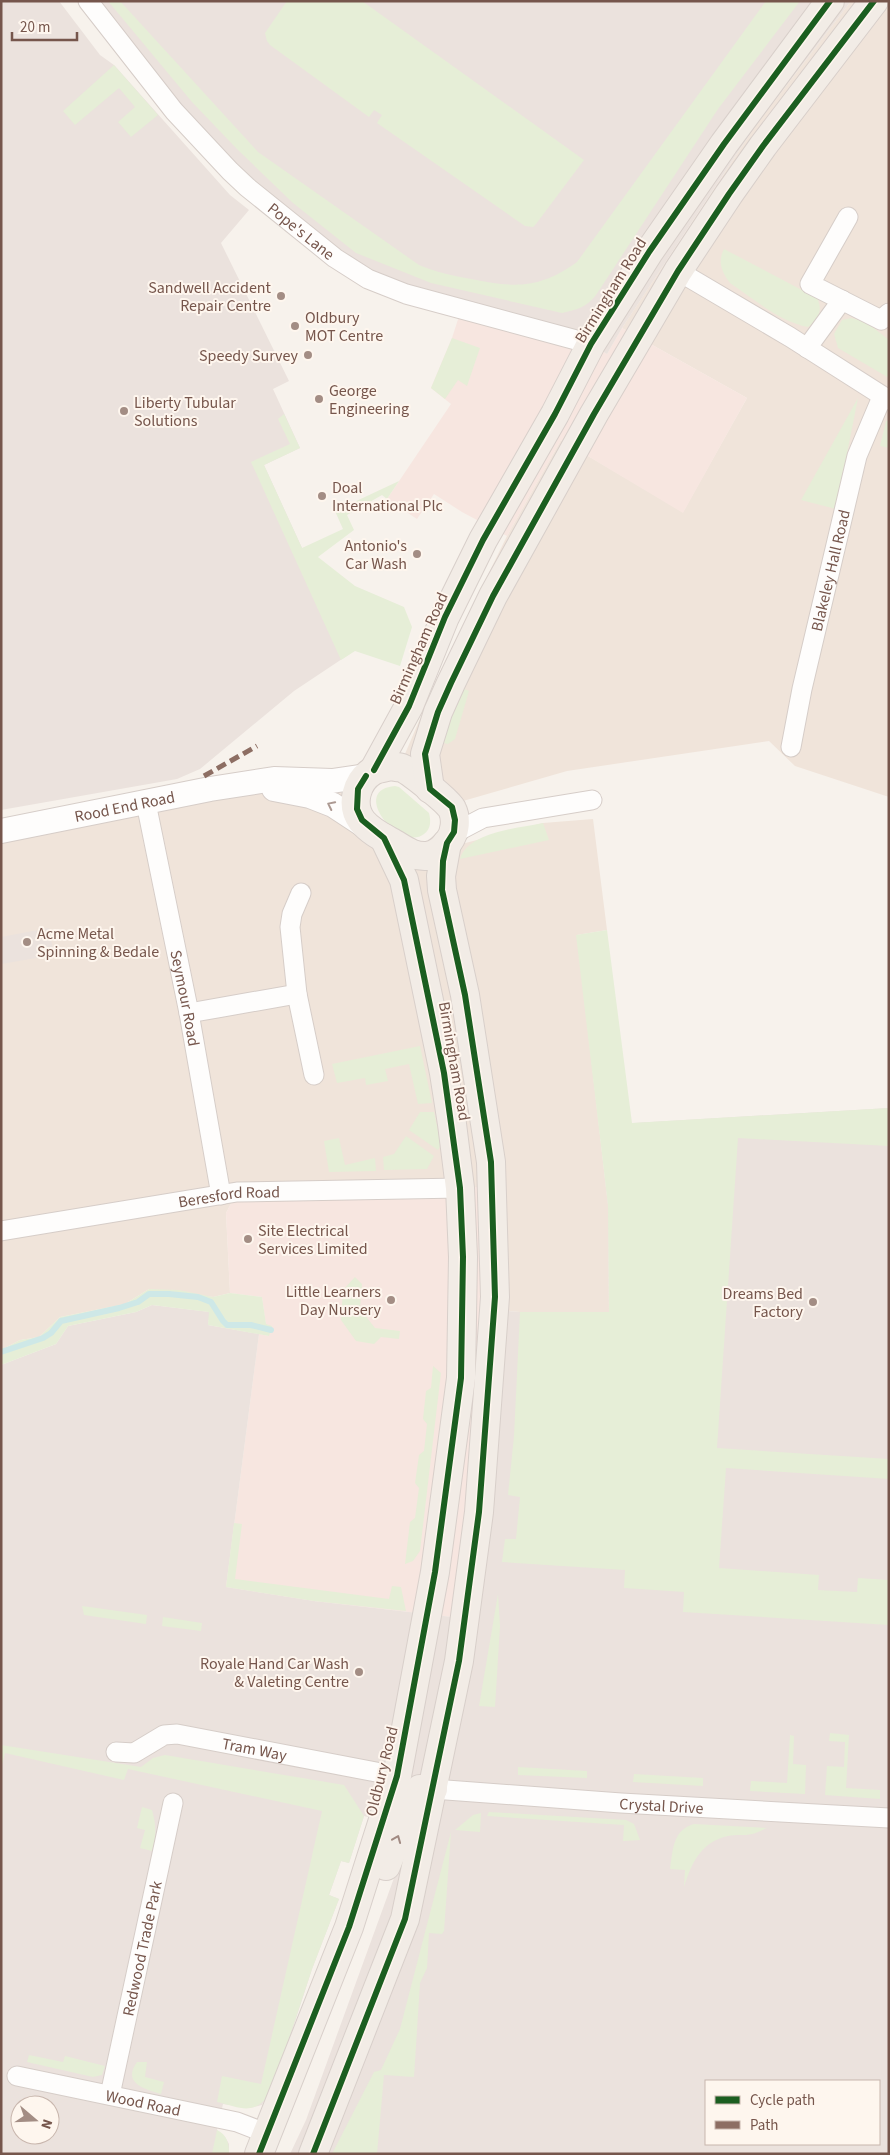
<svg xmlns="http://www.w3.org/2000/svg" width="890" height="2155" viewBox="0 0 890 2155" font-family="'Source Sans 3',sans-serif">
<rect width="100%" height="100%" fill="#f7f2ec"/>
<!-- residential -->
<g fill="#f0e4da">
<path d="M851 1H889V797L795 766 769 741 567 771 449 805 399 768 439 674 507 536 561 440 683 512 747 398 622 328 754 128Z"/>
<path d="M310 787 356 796 415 856 543 823 593 819 607 930 577 935 608 1205 609 1313 520 1312 482 1308 480 1188 237 1192 226 1213 230 1293 213 1297 149 1289 125 1304 60 1317 39 1337 20 1340 1 1350V831L146 803Z"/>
</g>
<!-- commercial -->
<g fill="#f7e6e0">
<path d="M461 310 591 344 607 354 622 328 747 398 683 513 561 440 507 536 462 512 434 494 417 519 387 499 451 404 431 388 452 338Z"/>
<path d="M480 1187 482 1341 468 1505 452 1617 314 1601 226 1587 259 1334 269 1336 266 1325 262 1297 230 1293 226 1213 237 1192Z"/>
</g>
<!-- industrial -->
<g fill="#ebe2dd" fill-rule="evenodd">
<path d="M1 1H59L100 55 114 65 230 195 249 210 221 243 289 381 273 389 300 448 264 465 302 548 354 651 294 691 200 769 177 779 1 810Z"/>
<path d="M88 1H851L754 128 622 328 607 354 591 344 368 279 247 187Z"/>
<path d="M49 928 54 955 1 964V937Z"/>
<path d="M889 1108V2154H290L306 2120 394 1878 400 1826 364 1816 349 1863 341 1861 329 1895 339 1899 312 1969 280 2068 262 2105 250 2108 223 2104 217 2130 225 2137 229 2144V2154H1V1365L56 1344 68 1326 136 1312 152 1305 210 1312 208 1325 259 1334 226 1587 314 1601 452 1617 454 1657 487 1309 520 1312H609L608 1205 600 1125ZM706 2081H879V2144H706ZM20 2105H50V2135H20Z"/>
</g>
<!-- green -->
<g fill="#e6eed7">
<path d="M108 1H120L258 152 419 265C436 272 453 276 471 279 514 288 540 289 577 262L766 1H800L718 109 596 295C587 307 576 310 562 313L431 283 356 253 293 203 237 149 192 102Z"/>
<path d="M287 1H362L584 160 536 224 533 227 525 226 377 123 382 115 374 110 369 117 270 45 267 41 265 33Z"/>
<path d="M114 65 158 115 131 137 118 122 135 107 119 88 75 125 63 111Z"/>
<path d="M724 249 817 298C823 309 819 320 808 327 780 322 754 299 730 283 722 272 717 262 724 249Z"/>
<path d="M851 318 866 322 889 340V378L838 348 834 334 842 320Z"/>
<path d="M452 338 480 348 467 386 458 380 445 399 431 388Z"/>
<path d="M858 398 836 509 801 500Z"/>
<path d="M284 414 300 448 264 465 302 548 343 529 335 511 399 481 387 499 382 495 347 515 354 530 318 557 355 586 404 607 412 627 400 666 355 651 341 660 251 462 290 444 278 419Z"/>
<path d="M889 420V448L880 446 886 421Z"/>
<path d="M462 688 469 691 455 739 448 744 440 742Z"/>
<path d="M395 786 399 787 429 813C431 821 431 829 424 834 401 853 348 790 395 786Z"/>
<path d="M543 823 549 840 460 859C468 832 519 828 543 823Z"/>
<path d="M607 930 632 1123 889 1108V1146L738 1138 717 1448 889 1459V1479L726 1468 719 1568 819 1575 818 1590 857 1592 858 1578 889 1580V1625L683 1612 684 1592 624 1588 625 1570 502 1562 505 1539H516L520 1497 508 1495 514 1436 520 1312H609L608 1205 576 935Z"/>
<path d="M420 1046 432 1103 418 1104 409 1064 385 1069 388 1081 366 1085 365 1078 337 1083 332 1064Z"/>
<path d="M420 1112H434L441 1145 438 1150 409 1130Z"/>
<path d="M406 1136 434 1156 427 1169 384 1170 383 1157 394 1154Z"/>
<path d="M339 1138 345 1165 375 1158 376 1171 329 1172 324 1141Z"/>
<path d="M355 1277 362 1284 360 1309 375 1328 400 1331 399 1339 381 1337 374 1344 356 1341 341 1320 343 1290Z"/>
<path d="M149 1289 179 1290 213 1297 230 1293 262 1297 266 1324 272 1326 269 1336 208 1325 209 1312 152 1305 136 1312 68 1326 56 1344 1 1365V1350L20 1340 39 1337 60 1317 125 1304Z"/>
<path d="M433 1366 441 1373 420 1551 413 1561 405 1564 410 1522 415 1518 419 1488 415 1483 419 1455 424 1451 427 1424 423 1419 426 1391 431 1388Z"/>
<path d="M234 1523 242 1524 235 1579 389 1599 392 1586 401 1587 406 1611 314 1601 226 1587Z"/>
<path d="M498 1594 500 1626 495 1707 479 1706Z"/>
<path d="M82 1606 147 1615 146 1624 84 1615Z"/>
<path d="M163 1617 202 1623 201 1631 162 1626Z"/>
<path d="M830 1733 849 1735 846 1788 880 1790V1799L825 1795 827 1766 844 1767 845 1742 829 1741Z"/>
<path d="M790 1735 794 1736 793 1764 806 1765 805 1794 750 1791 751 1781 787 1783Z"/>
<path d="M1 1745 141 1767 153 1758 165 1755 344 1785 364 1816 349 1863 341 1861 329 1895 339 1899 312 1969 271 2093C253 2116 242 2108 217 2102L222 2076 261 2084 322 1811 128 1769 124 1780 5 1753 1 1769Z"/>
<path d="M518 1767 587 1771V1778L518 1775Z"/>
<path d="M634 1774 703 1778V1786L633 1782Z"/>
<path d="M142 1807 152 1810C156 1824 157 1836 152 1851L140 1848 145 1830 137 1828Z"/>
<path d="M489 1812 626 1820 634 1824 640 1840 623 1841 624 1825 487 1816Z"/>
<path d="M481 1813 480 1832 455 1830 473 1815Z"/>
<path d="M694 1824 767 1828C762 1830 757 1833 752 1834 744 1836 736 1834 728 1836 701 1842 692 1862 684 1887L685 1870 670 1869C673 1849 673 1830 694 1824Z"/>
<path d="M451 1832 444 1931 442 1934 429 1933 427 1968 420 1983 414 2077 384 2075 377 2154H332L374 2072 381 2070 400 2029Z"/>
<path d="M29 2055 63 2062 65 2056 105 2066 102 2075 93 2077 27 2062Z"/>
<path d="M137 2062H147L145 2077 164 2082 161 2094C144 2089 122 2083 137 2062Z"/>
<path d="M217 2130C227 2135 229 2143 229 2154H212Z"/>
</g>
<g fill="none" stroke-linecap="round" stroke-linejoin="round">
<!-- stream -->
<path stroke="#cee8e7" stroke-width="6" d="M1 1352 43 1338 51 1333 61 1321 119 1308 138 1302 149 1294H169L198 1297 211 1302 223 1321 227 1325H251L271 1330"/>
<!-- minor casing -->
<g stroke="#d6cdc8" stroke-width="21">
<g id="minor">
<path id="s1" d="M88 1 174 111 230 171 247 187 335 258 368 279 406 294 591 344"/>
<path d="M848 217 810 284 881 320 889 313"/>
<path d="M678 271 790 337 889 400"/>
<path d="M807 348 842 300"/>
<path id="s2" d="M791 747 802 689 857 456 882 397"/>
<path id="s3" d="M146 803 189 1013 221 1195"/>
<path d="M451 838 462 829 483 818 592 800"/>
<path d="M301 893 292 914 290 927 297 994 314 1075"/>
<path d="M189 1013 297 994"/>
<path id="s4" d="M1 1231 237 1192 460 1188"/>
<path id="s5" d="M116 1752 134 1753 164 1735 177 1734 397 1776"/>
<path id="s6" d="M433 1789 621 1803 889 1818"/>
<path id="s7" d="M17 2076 237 2122 268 2134"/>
<path id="s8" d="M110 2095 173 1803"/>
</g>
</g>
<!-- tertiary casing -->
<g stroke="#d6cdc8" stroke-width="26">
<g id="tertiary">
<path d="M274 789 310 796 333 805 371 830"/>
<path id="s9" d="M1 831 210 789 274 779 332 781 366 776"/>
</g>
</g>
<!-- primary casing -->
<g stroke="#d8cfca" stroke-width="30">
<g id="primary">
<path d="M391 766C394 767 399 767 402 768 410 771 449 802 452 809 457 819 455 833 449 841 443 848 437 855 427 856 413 857 405 850 393 843 382 837 370 831 362 821 350 805 356 781 373 771 378 768 385 768 391 766Z"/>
<path d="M374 770 409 706 445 617 483 540 555 414 591 344 649 252 724 144 830 1"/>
<path d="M430 789 425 754 438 712 451 683 493 596 594 414 678 271 729 194 763 146 874 1"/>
<path d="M386 1866 408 1811 420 1789H433"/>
<path d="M259 2154 349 1927 397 1776 435 1572 461 1378 463 1257 460 1188 452 1124 444 1073 404 880 384 838"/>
<path d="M313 2154 405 1919 459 1661 479 1512 495 1297 491 1162 465 995 442 890 441 876 447 843"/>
</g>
</g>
<!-- minor -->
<use href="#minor" stroke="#fefdfc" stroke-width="19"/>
<!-- tertiary -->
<use href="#tertiary" stroke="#fefdfc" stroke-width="24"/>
<!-- primary -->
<use href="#primary" stroke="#f2ece6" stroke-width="28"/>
<!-- quiet -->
<path stroke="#8d6e63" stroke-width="5" stroke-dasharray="10 5" stroke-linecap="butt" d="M204 776 257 746"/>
<!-- cycleway casing -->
<g stroke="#fef6ee" stroke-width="9">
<g id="cycleway">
<path d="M374 770 409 706 445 617 483 540 555 414 591 344 649 252 724 144 830 1"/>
<path d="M259 2154 349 1927 397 1776 435 1572 461 1378 463 1257 460 1188 444 1073 404 880 384 838 362 820 357 809 358 789 366 776"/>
<path d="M313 2154 405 1919 459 1661 479 1512 495 1297 491 1162 465 995 442 890 443 861 447 843 454 832 455 820 452 807 430 789 425 754 438 712 451 683 493 596 594 414 678 271 729 194 763 146 874 1"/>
</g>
</g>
<!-- cycleway -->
<use href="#cycleway" stroke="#1b5e20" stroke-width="6"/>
</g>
<!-- one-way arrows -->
<defs><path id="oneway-chevron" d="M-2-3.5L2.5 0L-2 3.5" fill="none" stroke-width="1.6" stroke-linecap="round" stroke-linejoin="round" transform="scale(1.25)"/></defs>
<use stroke="#ac9992" href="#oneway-chevron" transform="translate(331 805) rotate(-154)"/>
<use stroke="#a18a82" href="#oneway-chevron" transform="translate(397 1839) rotate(-68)"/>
<!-- markers -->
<g fill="#a38d84" stroke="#fef6ee" stroke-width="2">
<circle cx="281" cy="296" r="5"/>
<circle cx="295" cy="326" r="5"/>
<circle cx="308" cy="355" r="5"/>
<circle cx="319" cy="399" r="5"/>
<circle cx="124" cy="411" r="5"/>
<circle cx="322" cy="496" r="5"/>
<circle cx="417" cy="554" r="5"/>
<circle cx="27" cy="942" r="5"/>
<circle cx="248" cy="1239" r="5"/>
<circle cx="391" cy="1300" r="5"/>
<circle cx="813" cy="1302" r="5"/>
<circle cx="359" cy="1672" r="5"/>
</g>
<g text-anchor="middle" stroke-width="4" stroke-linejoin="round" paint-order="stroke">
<!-- street labels -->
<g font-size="16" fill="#76564c" stroke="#fef6ee">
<text dy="6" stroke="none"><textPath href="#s1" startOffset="315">Pope's Lane</textPath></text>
<text transform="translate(610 290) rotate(-58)" y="6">Birmingham Road</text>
<text dy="6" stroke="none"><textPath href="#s2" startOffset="181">Blakeley Hall Road</textPath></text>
<text transform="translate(418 648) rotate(-66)" y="6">Birmingham Road</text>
<text dy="6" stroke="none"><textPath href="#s9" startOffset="126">Rood End Road</textPath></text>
<text dy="6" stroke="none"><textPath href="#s3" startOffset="199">Seymour Road</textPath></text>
<text transform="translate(455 1061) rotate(80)" y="6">Birmingham Road</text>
<text dy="6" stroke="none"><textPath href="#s4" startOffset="231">Beresford Road</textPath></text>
<text dy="6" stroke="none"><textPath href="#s5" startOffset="145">Tram Way</textPath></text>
<text transform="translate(381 1771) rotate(-76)" y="6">Oldbury Road</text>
<text dy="6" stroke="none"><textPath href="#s6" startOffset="229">Crystal Drive</textPath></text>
<text dy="6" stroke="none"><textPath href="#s8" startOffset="150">Redwood Trade Park</textPath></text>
<text dy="6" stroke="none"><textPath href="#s7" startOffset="129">Wood Road</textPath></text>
</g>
<!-- poi labels -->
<g font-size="16" fill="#76564c" stroke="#fef6ee" text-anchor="end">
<text x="271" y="293">Sandwell Accident<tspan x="271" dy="18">Repair Centre</tspan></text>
<text x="305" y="323" text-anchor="start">Oldbury<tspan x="305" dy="18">MOT Centre</tspan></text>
<text x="298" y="361">Speedy Survey</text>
<text x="329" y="396" text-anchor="start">George<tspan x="329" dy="18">Engineering</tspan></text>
<text x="134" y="408" text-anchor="start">Liberty Tubular<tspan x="134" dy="18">Solutions</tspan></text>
<text x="332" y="493" text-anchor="start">Doal<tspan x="332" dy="18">International Plc</tspan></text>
<text x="407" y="551">Antonio's<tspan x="407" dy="18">Car Wash</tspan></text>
<text x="37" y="939" text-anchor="start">Acme Metal<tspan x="37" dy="18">Spinning &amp; Bedale</tspan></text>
<text x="258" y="1236" text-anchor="start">Site Electrical<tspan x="258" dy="18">Services Limited</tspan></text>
<text x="381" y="1297">Little Learners<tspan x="381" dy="18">Day Nursery</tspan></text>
<text x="803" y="1299">Dreams Bed<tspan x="803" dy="18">Factory</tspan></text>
<text x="349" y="1669">Royale Hand Car Wash<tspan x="349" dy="18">&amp; Valeting Centre</tspan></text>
</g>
</g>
<!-- border -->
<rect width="890" height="2155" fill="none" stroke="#76564c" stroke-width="5"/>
<!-- legend -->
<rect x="705" y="2080" width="175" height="65" fill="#fef6ee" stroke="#c8b6ad"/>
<rect x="715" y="2096" width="25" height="8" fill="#1b5e20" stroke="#c8b6ad"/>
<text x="750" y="2105" font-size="15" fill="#76564c">Cycle path</text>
<rect x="715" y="2121" width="25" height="8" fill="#8d6e63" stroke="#c8b6ad"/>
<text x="750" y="2130" font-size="15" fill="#76564c">Path</text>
<!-- north arrow -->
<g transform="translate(35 2120) rotate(109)"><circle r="24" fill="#fef6ee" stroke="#c8b6ad"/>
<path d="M0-4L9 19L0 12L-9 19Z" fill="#a38d84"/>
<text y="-8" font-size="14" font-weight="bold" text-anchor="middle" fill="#76564c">N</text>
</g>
<!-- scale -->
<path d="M12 32v8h65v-8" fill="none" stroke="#76564c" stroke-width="2.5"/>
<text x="20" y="32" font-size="15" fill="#76564c" stroke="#fef6ee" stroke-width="4" paint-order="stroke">20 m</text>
</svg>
